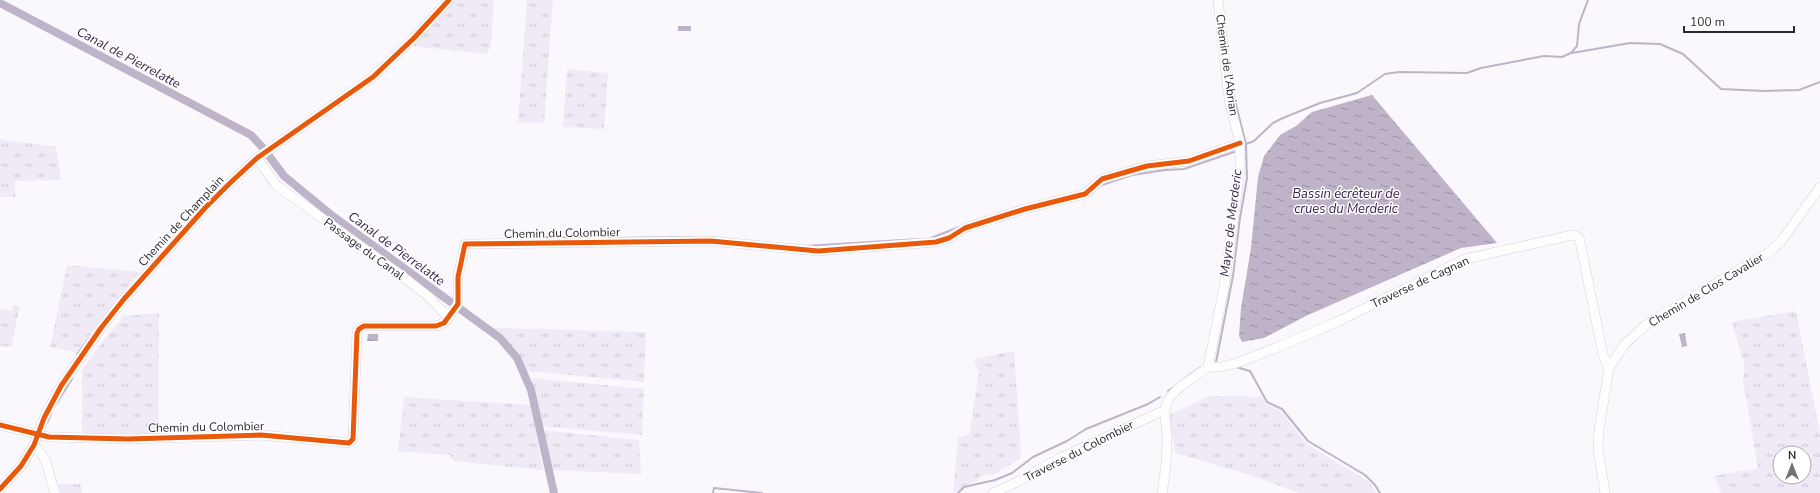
<svg xmlns="http://www.w3.org/2000/svg" width="1820" height="493" viewBox="0 0 1820 493" font-family="'Nunito Sans',sans-serif">
<defs>
<pattern id="grass-tufts" width="24" height="20" patternUnits="userSpaceOnUse"><rect width="24" height="20" fill="#f0e9f6"/><path d="M3 7l-1-3M5 7V3M7 7l1-3M15 17l-1-3M17 17v-4M19 17l1-3" fill="none" stroke="#cec8d3"/></pattern>
<pattern id="water-ripples" width="26" height="14" patternUnits="userSpaceOnUse"><rect width="26" height="14" fill="#beb3c8"/><path d="M2 4q2-2 4 0t4 0M15 11q2-2 4 0t4 0" fill="none" stroke="#9b92a3"/></pattern>
</defs>
<rect width="100%" height="100%" fill="#fbf8fd"/>
<!-- grass -->
<g fill="url(#grass-tufts)" fill-rule="evenodd">
<path d="M455 0H494L491 47 486 54 413 46Z"/>
<path d="M527 0H553L544 123 518 122Z"/>
<path d="M567 69 608 73 604 129 563 127Z"/>
<path d="M0 139 56 147 61 180 15 181V197H0Z"/>
<path d="M67 265 139 272 76 352 50 347Z"/>
<path d="M13 305 20 306 11 347 0 346V309L12 311Z"/>
<path d="M1796 311 1820 433V493H1721L1714 476 1758 468 1743 380 1745 367 1732 322ZM1780 453H1804V477H1780Z"/>
<path d="M159 313 158 435H82V370L108 335 124 316Z"/>
<path d="M494 328 646 332 644 382 527 371 519 355Z"/>
<path d="M1014 351 1021 453 1020 459 995 474 980 476 978 481 964 486 957 492 953 493 958 438 969 435 979 373 974 359Z"/>
<path d="M532 378 644 389 642 435 538 426Z"/>
<path d="M1209 396 1262 397 1266 403 1281 411 1307 444 1369 482 1376 493H1299L1253 476 1175 453 1169 415Z"/>
<path d="M404 397 531 405 543 470 453 461 450 455 398 451Z"/>
<path d="M542 430 639 440 641 474 552 470Z"/>
<path d="M58 484H81L82 493H61Z"/>
</g>
<!-- water -->
<g fill="url(#water-ripples)">
<rect x="678" y="26" width="13" height="5"/>
<path d="M1372 95 1497 243 1461 248 1308 315 1264 338 1242 342 1239 336 1241 308 1251 248 1258 177 1264 156 1280 135 1296 126 1312 112Z"/>
<path d="M1685 333 1687 346 1682 347 1679 334Z"/>
<path d="M368 334H378V341H367Z"/>
</g>
<g fill="none" stroke-linecap="round" stroke-linejoin="round">
<!-- stream -->
<g stroke="#beb3c8" stroke-width="2">
<path d="M1572 53 1630 43 1660 44 1683 54 1721 89 1764 91 1799 90 1820 82"/>
<path d="M1233 93 1246 144"/>
<path d="M1099 186 1132 175 1165 170 1184 169 1234 152"/>
<path d="M213 194 223 184"/>
<path d="M543 237 591 238"/>
<path d="M610 238 691 237"/>
<path d="M931 238 959 227"/>
<path d="M805 246 919 239"/>
<path d="M77 354 89 338"/>
<path d="M1216 362 1233 276 1240 218 1247 178 1246 144 1254 141 1273 123 1283 118 1320 103 1357 93 1385 74 1399 72 1467 73 1481 68 1544 56 1562 57 1571 53 1577 46 1579 24 1588 0"/>
<path d="M1236 367 1250 371 1267 402 1282 409 1308 441 1365 475 1375 485 1380 493"/>
<path d="M1184 379 1201 367"/>
<path d="M1168 391 1174 387"/>
<path d="M57 403 72 379"/>
<path d="M47 423 51 414"/>
<path d="M713 493 714 488 762 493"/>
<path d="M958 493 964 487 995 480 1012 473 1033 457 1067 441 1086 429 1148 404 1160 397"/>
</g>
<!-- canal -->
<g stroke="#beb3c8" stroke-width="8">
<path d="M0 3 251 135 264 149"/>
<path d="M269 156 284 176 334 217 500 338 517 358 531 390 554 493"/>
</g>
<!-- minor casing -->
<g stroke="#d6d3d8" stroke-width="10">
<g id="minor">
<path d="M257 158 276 185 401 275 429 297 443 312 450 316"/>
<path d="M1208 367H1221L1237 363 1278 347 1337 322 1465 259 1572 235 1579 237 1581 246 1603 355 1609 368"/>
<path d="M1208 367 1224 287 1240 171V143L1229 100 1218 0"/>
<path d="M0 425 49 437 128 439 261 435 349 443 353 439 357 333 359 329 364 326H436L444 323 458 304V277L465 244 711 241 818 251 936 242 949 238 965 228 1025 209 1085 194 1102 179 1147 166 1189 161 1240 143"/>
<path d="M34 445 45 459 55 493"/>
<path d="M0 489 21 466 34 445 44 418 61 386 101 328 124 299 205 208 229 184 257 158 373 77 414 38 449 0"/>
<path d="M993 493 1019 481 1060 458 1165 410"/>
<path d="M1162 493C1165 476 1167 457 1167 440 1168 427 1161 413 1168 401 1176 386 1195 378 1208 367"/>
<path d="M1605 493 1598 449 1599 430 1609 368 1625 344 1648 323 1771 251 1782 240 1820 187"/>
</g>
</g>
<!-- minor -->
<use href="#minor" stroke="#fefeff" stroke-width="9"/>
<!-- cycleway casing -->
<g stroke="#fff" stroke-width="8">
<g id="cycleway">
<path d="M0 425 49 437 128 439 261 435 349 443 353 439 357 333 359 329 364 326H436L444 323 458 304V277L465 244 711 241 818 251 936 242 949 238 965 228 1025 209 1085 194 1102 179 1147 166 1189 161 1240 143"/>
<path d="M0 489 21 466 34 445 44 418 61 386 101 328 124 299 205 208 229 184 257 158 373 77 414 38 449 0"/>
</g>
</g>
<!-- cycleway -->
<use href="#cycleway" stroke="#e8590c" stroke-width="5"/>
</g>
<g text-anchor="middle" stroke-width="3" stroke-linejoin="round" paint-order="stroke">
<!-- street labels -->
<g font-size="12" fill="#2b282f" stroke="#fff">
<text transform="translate(1227 65) rotate(82)" y="4">Chemin de l'Abrian</text>
<text transform="translate(181 221) rotate(-47)" y="4">Chemin de Champlain</text>
<text transform="translate(562 233) rotate(-1)" y="4">Chemin du Colombier</text>
<text transform="translate(364 249) rotate(36)" y="4">Passage du Canal</text>
<text transform="translate(1420 282) rotate(-25)" y="4">Traverse de Cagnan</text>
<text transform="translate(1706 290) rotate(-31)" y="4">Chemin de Clos Cavalier</text>
<text transform="translate(206 427) rotate(-1)" y="4">Chemin du Colombier</text>
<text transform="translate(1079 451) rotate(-27)" y="4">Traverse du Colombier</text>
</g>
<!-- water labels -->
<g font-size="13" font-style="italic" fill="#3a234c" stroke="#fff">
<text transform="translate(129 57) rotate(28)" y="5">Canal de Pierrelatte</text>
<text x="1346" y="198">Bassin écrêteur de<tspan x="1346" dy="15">crues du Merderic</tspan></text>
<text transform="translate(1230 223) rotate(-83)" y="5">Mayre de Merderic</text>
<text transform="translate(397 248) rotate(36)" y="5">Canal de Pierrelatte</text>
</g>
</g>
<!-- north arrow -->
<g transform="translate(1792 465)"><circle r="19" fill="#ffffff" stroke="#aaa9ac"/>
<path d="M0-3L7 15L0 10L-7 15Z" fill="#747177"/>
<text y="-6" font-size="11" font-weight="bold" text-anchor="middle" fill="#2b282f">N</text>
</g>
<!-- scale -->
<path d="M1684 26v6h110v-6" fill="none" stroke="#2b282f" stroke-width="2"/>
<text x="1690" y="26" font-size="12" fill="#2b282f" stroke="#ffffff" stroke-width="3" paint-order="stroke">100 m</text>
</svg>
